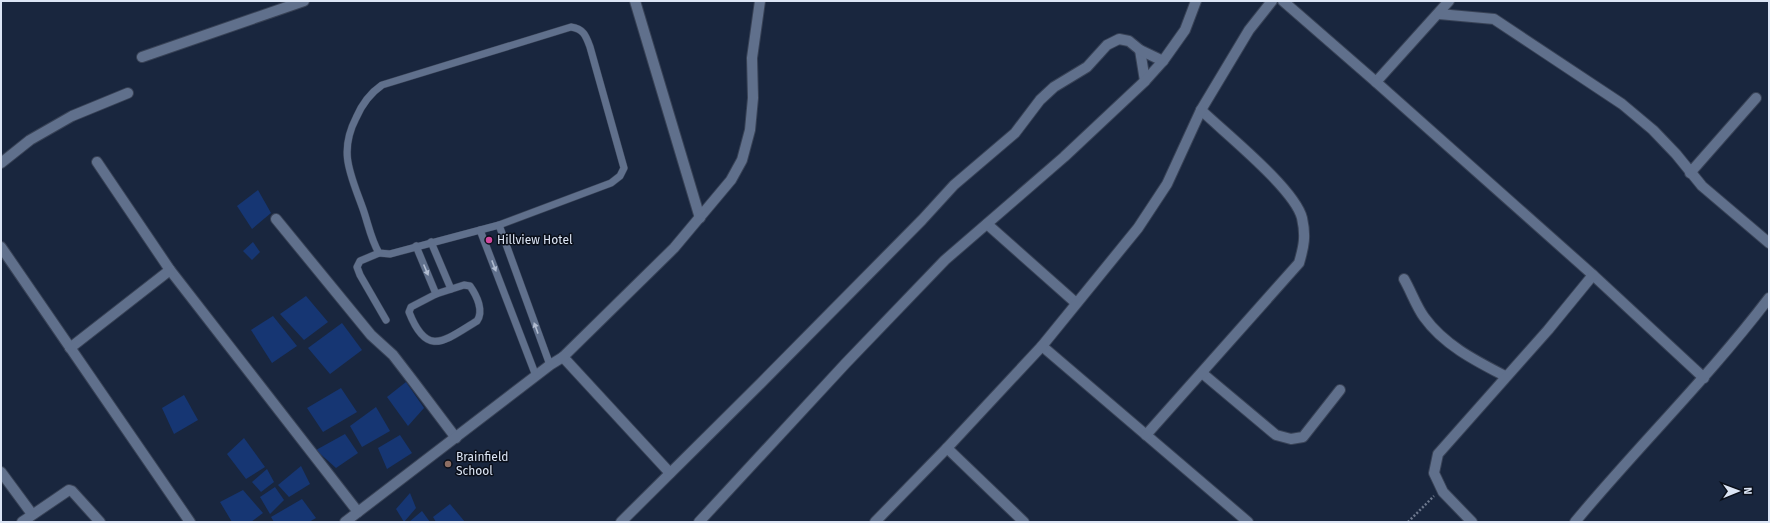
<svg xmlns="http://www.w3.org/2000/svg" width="1770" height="523" viewBox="0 0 1770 523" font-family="'Fira Sans',sans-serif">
<rect width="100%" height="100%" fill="#19263e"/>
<!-- building -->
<g fill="#163673">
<path d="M258 190 271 213 252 229 237 206Z"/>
<path d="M253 242 260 252 252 260 243 251Z"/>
<path d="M306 296 328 322 304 340 280 314Z"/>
<path d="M273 316 297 346 272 363 251 330Z"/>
<path d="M342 323 362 350 330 374 308 348Z"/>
<path d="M406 382 424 408 408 426 387 397Z"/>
<path d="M341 388 357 412 323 432 307 408Z"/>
<path d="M184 395 198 420 174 434 162 408Z"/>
<path d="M376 407 390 431 362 447 350 426Z"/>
<path d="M345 434 358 453 336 468 316 450Z"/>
<path d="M400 435 412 453 387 469 378 448Z"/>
<path d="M244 438 265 467 246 479 227 454Z"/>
<path d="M301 466 310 484 289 497 278 485Z"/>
<path d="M267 469 274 482 261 492 252 482Z"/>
<path d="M275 487 284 500 270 514 260 497Z"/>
<path d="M243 490 263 513 251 522H232L220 502Z"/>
<path d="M410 493 416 508 404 522 396 509Z"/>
<path d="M302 499 316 518 309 522H274L271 517Z"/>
<path d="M450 504 465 522H436L433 517Z"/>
<path d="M422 511 430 522H409Z"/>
</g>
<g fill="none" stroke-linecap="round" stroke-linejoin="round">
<!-- lane casing -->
<g stroke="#384256" stroke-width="8">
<g id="lane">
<path d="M571 27C584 29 586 36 590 47L624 168 620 176 611 183 499 225 390 254 379 253C371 240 368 223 363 209 351 175 338 153 356 118 362 104 369 94 382 85Z"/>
<path d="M499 225 550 365"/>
<path d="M480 230 536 376"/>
<path d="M431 242 451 289"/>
<path d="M416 246 436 294"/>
<path d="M379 253 360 261 357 267 360 275 386 320"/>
<path d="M464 285 470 286C477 296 484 311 477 321 444 341 427 358 409 312L411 307 436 294Z"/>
</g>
</g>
<!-- street casing -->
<g stroke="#384256" stroke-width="12">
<g id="street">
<path d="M635 1 700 218"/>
<path d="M1283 1 1376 82 1449 1"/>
<path d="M1439 14 1494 19 1622 104 1653 130 1676 154 1702 186 1769 243"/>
<path d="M1140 50 1145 81"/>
<path d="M142 57 304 1"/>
<path d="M1376 82 1593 275 1704 378"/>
<path d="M97 162 170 270 358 512"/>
<path d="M1 163 30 140 72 116 128 93"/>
<path d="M1690 173 1756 98"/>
<path d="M276 219 371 335 393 355 413 381 456 438"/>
<path d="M987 224 1076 303"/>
<path d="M1 247 190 522"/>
<path d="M1404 279C1411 291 1416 306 1424 317 1444 345 1476 361 1505 376"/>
<path d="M1042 346 1248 522"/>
<path d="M70 348 170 270"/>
<path d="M563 357 670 473"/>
<path d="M1202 373 1276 435 1291 439 1303 437 1340 390"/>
<path d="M1146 435 1299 263C1304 246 1306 236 1302 218 1295 189 1225 133 1201 110"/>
<path d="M947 448 1024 522"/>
<path d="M1 472 32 514"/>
<path d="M22 522 69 490 72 491 100 522"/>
<path d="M345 522 550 365 563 357 674 248 731 180 742 160 750 130 753 98 752 58 760 1"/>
<path d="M621 522 761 383 922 220 954 185 1015 133 1040 100 1054 87 1087 67 1107 45 1119 39 1129 41 1140 50 1163 61"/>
<path d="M699 522 846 363 945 260 1064 157 1145 81 1163 61 1185 30 1196 1"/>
<path d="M875 522 947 448 1042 346 1138 228 1167 184 1201 110 1249 30 1272 1"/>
<path d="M1472 522 1443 492 1434 473 1438 454 1548 330 1593 275"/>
<path d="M1575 522C1638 446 1709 377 1769 298"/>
</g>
</g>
<!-- path -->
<path stroke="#6c778c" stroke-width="2.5" stroke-dasharray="2 2" stroke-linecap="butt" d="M1408 522 1434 496"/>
<!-- lane -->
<use href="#lane" stroke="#60708c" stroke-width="7"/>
<!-- street -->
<use href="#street" stroke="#60708c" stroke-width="10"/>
</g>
<!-- one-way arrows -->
<defs><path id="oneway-solid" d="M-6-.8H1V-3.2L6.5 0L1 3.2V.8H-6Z"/></defs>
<g fill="#b1bcd0">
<use href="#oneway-solid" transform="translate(494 266) rotate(69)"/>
<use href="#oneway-solid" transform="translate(426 270) rotate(67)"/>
<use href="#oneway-solid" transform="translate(536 328) rotate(-110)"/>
</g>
<!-- markers -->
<circle fill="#d1479c" stroke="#0a0f1a" stroke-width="1.5" cx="489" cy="240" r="4"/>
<circle fill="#8d6e63" stroke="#0a0f1a" stroke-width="1.5" cx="448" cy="464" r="4"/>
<g text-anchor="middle" stroke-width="3" stroke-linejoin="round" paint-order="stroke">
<!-- poi labels -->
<g font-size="12" fill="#dce5f5" stroke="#0a0f1a" text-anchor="start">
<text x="497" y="244">Hillview Hotel</text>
<text x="456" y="461">Brainfield<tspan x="456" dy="14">School</tspan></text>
</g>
</g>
<!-- border -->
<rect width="1770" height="523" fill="none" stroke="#dce5f5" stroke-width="4"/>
<!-- north arrow -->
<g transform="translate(1738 491) rotate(89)" stroke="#0a0f1a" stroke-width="3" paint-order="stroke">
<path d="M0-3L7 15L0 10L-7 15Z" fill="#dce5f5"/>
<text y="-6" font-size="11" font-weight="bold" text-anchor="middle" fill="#dce5f5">N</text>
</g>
</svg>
